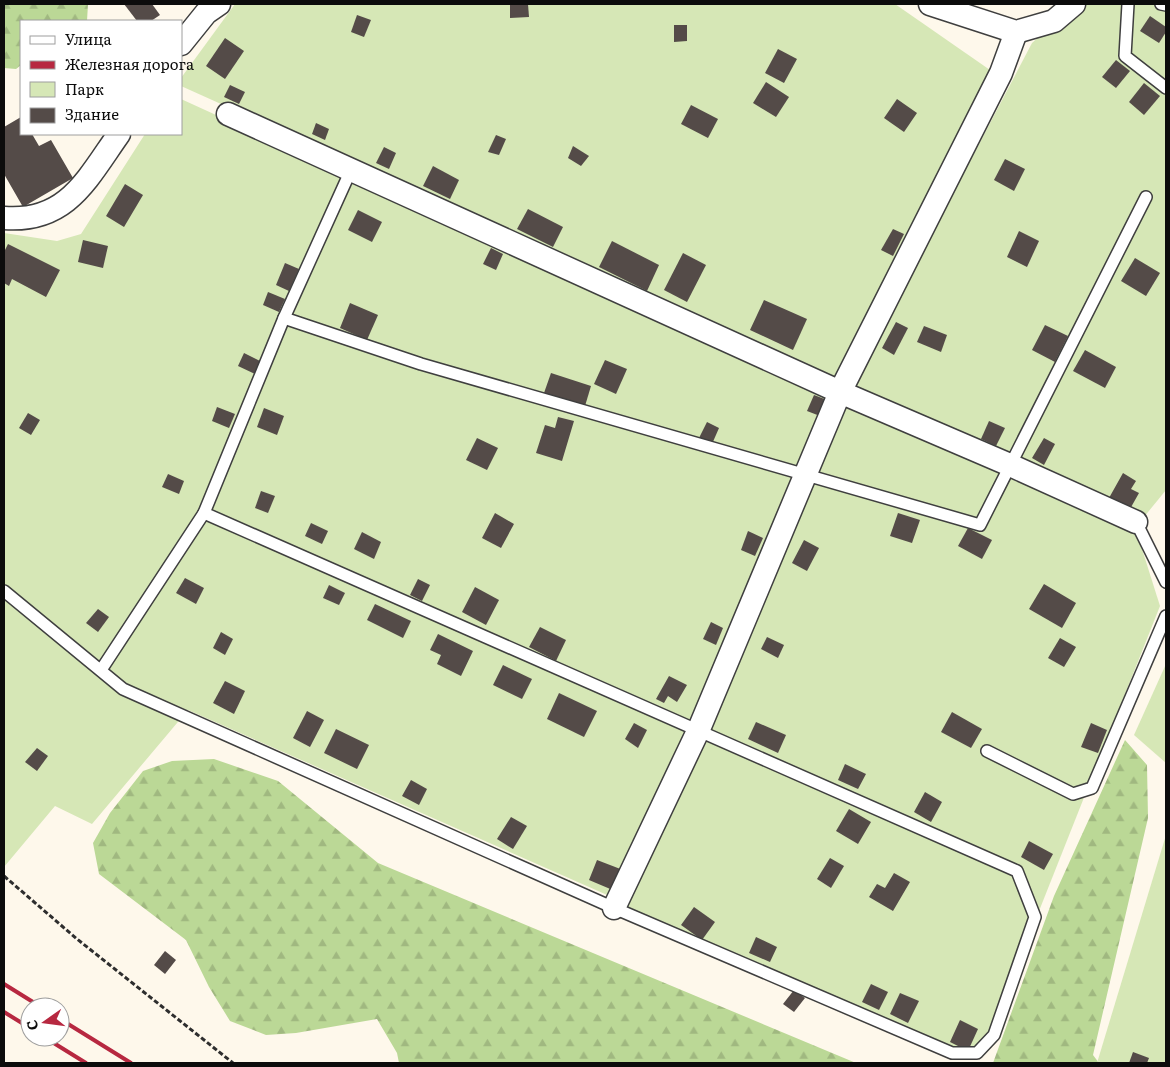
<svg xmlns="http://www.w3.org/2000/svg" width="1170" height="1067" viewBox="0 0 1170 1067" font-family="Literata,serif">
<defs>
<pattern id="forest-firs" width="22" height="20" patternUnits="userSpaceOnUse" patternTransform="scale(1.25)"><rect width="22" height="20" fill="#bbd896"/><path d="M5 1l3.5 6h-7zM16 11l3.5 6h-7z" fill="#a0b880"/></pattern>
</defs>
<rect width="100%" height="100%" fill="#fef8eb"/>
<!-- forest -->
<g fill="url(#forest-firs)">
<path d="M5 4H88L87 21H21V65L16 69 4 68Z"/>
<path d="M1125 740 1147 765 1148 818 1093 1055 1099 1063H993L1054 896Z"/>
<path d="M214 759 278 781 378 863 856 1063H399L397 1053 377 1019 296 1033 266 1035 230 1021 209 987 186 940 99 874 93 843 110 813 143 771 172 761Z"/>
</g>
<!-- park -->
<g fill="#d6e7b6">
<path d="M235 4H895L990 70 834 380 181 86V78Z"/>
<path d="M1075 4H1166V490L1144 517 851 388 1032 43Z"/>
<path d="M181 99 834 398 614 898 188 710 92 824 55 806 4 867V233L57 241 81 234 145 134H181Z"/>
<path d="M844 405 1136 530 1160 606 991 1032 969 1056 625 909Z"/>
<path d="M1166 664V763L1134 735Z"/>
<path d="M1166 835V1063H1097Z"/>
</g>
<!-- building -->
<g fill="#544b48">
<path d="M124 4H152L160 15 151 21H137Z"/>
<path d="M510 4H528L529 17 510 18Z"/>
<path d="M357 15 371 20 364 37 351 32Z"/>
<path d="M1150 16 1166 27V32L1159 43 1140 31Z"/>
<path d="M674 25H687V41L674 42Z"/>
<path d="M225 38 244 51 225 79 206 66Z"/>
<path d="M778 49 797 59 784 83 765 73Z"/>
<path d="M1116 60 1130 71 1116 88 1102 77Z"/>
<path d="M766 82 789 97 776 117 753 103Z"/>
<path d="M1144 83 1160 96 1144 115 1129 102Z"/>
<path d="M230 85 245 92 239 104 224 97Z"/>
<path d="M897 99 917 113 904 132 884 118Z"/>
<path d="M691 105 718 119 708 138 681 124Z"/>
<path d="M21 117V134H32L39 146 51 140 73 178 23 207 4 174V127Z"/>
<path d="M316 123 329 129 325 140 312 134Z"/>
<path d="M496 135 506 139 499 155 488 152Z"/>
<path d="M573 146 589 156 581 166 568 158Z"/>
<path d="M384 147 396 153 389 169 376 163Z"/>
<path d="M1005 159 1025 169 1014 191 994 180Z"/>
<path d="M433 166 459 180 450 199 423 186Z"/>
<path d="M125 184 143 195 124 227 106 216Z"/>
<path d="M528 209 563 227 553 247 517 229Z"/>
<path d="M358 210 382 222 372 242 348 230Z"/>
<path d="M893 229 904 234 893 256 881 250Z"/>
<path d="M1019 231 1039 241 1027 267 1007 257Z"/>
<path d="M83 240 108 246 103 268 78 262Z"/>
<path d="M612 241 659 265 647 291 599 267Z"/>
<path d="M8 244 60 270 46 297 12 279 9 286 4 283V252Z"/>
<path d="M491 248 503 254 496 270 483 264Z"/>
<path d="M683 253 706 265 687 302 664 290Z"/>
<path d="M1135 258 1160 273 1146 296 1121 281Z"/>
<path d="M285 263 299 269 289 291 276 285Z"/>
<path d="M268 292 285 299 279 312 263 305Z"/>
<path d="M764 300 807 319 793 350 750 330Z"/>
<path d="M350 303 378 315 367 340 340 328Z"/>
<path d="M896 322 908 328 894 355 882 348Z"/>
<path d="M1045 325 1068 336 1055 362 1032 350Z"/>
<path d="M924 326 947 335 941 352 917 342Z"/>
<path d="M1085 350 1116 367 1105 388 1073 371Z"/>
<path d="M244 353 260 361 255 374 238 366Z"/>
<path d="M605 360 627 369 616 394 594 384Z"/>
<path d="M551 373 591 386 585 406 544 393Z"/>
<path d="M814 395 827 400 820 416 807 411Z"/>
<path d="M217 407 235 414 229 428 212 421Z"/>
<path d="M264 408 284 416 277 435 257 427Z"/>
<path d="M28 413 40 420 31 435 19 428Z"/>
<path d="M558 417 574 421 562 461 536 453 545 425 555 428Z"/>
<path d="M989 421 1005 428 996 446 981 439Z"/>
<path d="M707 422 719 428 712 444 699 438Z"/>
<path d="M477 438 498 448 487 470 466 460Z"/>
<path d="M1044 438 1055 444 1044 465 1032 458Z"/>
<path d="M1123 473 1136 481 1131 489 1139 493 1130 509 1109 498Z"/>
<path d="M168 474 184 481 179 494 162 487Z"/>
<path d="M261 491 275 496 268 513 255 508Z"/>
<path d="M495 513 514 524 501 548 482 538Z"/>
<path d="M898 513 920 520 912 543 890 536Z"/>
<path d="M311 523 328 531 322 544 305 536Z"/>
<path d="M968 528 992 540 982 559 958 546Z"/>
<path d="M748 531 763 538 755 556 741 550Z"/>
<path d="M362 532 381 542 374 559 354 549Z"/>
<path d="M804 540 819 548 807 571 792 563Z"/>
<path d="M185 578 204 588 196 604 176 593Z"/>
<path d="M418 579 430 585 422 601 410 595Z"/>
<path d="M1044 584 1076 603 1062 628 1029 609Z"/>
<path d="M329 585 345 593 339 605 323 598Z"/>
<path d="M475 587 499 600 486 625 462 612Z"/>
<path d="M375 604 411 621 403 638 367 620Z"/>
<path d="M98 609 109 617 98 632 86 623Z"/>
<path d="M711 622 723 628 716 645 703 639Z"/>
<path d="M540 627 566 640 556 661 529 647Z"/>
<path d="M221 632 233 639 225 655 213 648Z"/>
<path d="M438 634 473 651 461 676 437 664 441 655 430 650Z"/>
<path d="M767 637 784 645 778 658 761 649Z"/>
<path d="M1060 638 1076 647 1064 667 1048 658Z"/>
<path d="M503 665 532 679 522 699 493 685Z"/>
<path d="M669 676 687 685 677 702 668 696 664 703 656 699Z"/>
<path d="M225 681 245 691 234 714 213 703Z"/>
<path d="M559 693 597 711 584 737 547 719Z"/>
<path d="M307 711 324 720 310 747 293 738Z"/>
<path d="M952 712 982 729 971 748 941 732Z"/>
<path d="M756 722 786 735 778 753 748 739Z"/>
<path d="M634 723 647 730 638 748 625 739Z"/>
<path d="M1091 723 1107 730 1098 753 1081 747Z"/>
<path d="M336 729 369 745 357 769 324 753Z"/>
<path d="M37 748 48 756 37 771 25 762Z"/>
<path d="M845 764 866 774 858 789 838 780Z"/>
<path d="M411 780 427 789 419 805 402 796Z"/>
<path d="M925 792 942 802 931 822 914 812Z"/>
<path d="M849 809 871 822 858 844 836 831Z"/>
<path d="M511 817 527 826 513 849 497 839Z"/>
<path d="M1029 841 1053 854 1044 870 1021 857Z"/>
<path d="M830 858 844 866 831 888 817 879Z"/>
<path d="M597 860 623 870 615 891 589 880Z"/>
<path d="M894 873 910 882 893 911 869 897 877 884 885 888Z"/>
<path d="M694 907 715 922 702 940 681 925Z"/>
<path d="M756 937 777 947 770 962 749 953Z"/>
<path d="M165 951 176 960 165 974 154 965Z"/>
<path d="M871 984 888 992 879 1010 862 1002Z"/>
<path d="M794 990 805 998 794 1012 783 1004Z"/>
<path d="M900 993 919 1001 908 1023 890 1014Z"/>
<path d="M960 1020 978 1029 968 1051 950 1042Z"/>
<path d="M1133 1052 1149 1058 1147 1063H1129Z"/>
</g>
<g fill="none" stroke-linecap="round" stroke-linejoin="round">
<!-- lane casing -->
<g stroke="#3f3f3f" stroke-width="14">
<g id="lane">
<path d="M1128 4 1125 56 1166 88"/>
<path d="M1161 4 1166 5"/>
<path d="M284 318 421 364 980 525 1146 197"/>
<path d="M1136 522 1166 582"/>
<path d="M4 591 123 689 614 908 952 1053H977L994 1035 1035 917 1017 871 204 513"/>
<path d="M101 670 204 513 284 318 351 170"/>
<path d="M987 751 1073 794 1092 788 1166 616"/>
</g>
</g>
<!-- street casing -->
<g stroke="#3f3f3f" stroke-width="25">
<g id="street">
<path d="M930 4 1016 32 1054 21 1074 4"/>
<path d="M181 44 206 13 219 4"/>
<path d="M228 114 840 392 1010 465 1136 522"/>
<path d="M4 218C67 223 87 179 119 134"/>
<path d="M614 908 699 729 840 392 1001 73 1016 32"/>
</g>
</g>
<!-- path -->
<path stroke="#2e2e2e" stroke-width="3" stroke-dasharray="5 2.5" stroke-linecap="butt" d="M4 876 77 939 233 1063"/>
<!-- lane -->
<use href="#lane" stroke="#fff" stroke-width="11"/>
<!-- street -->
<use href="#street" stroke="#fff" stroke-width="22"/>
<!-- rail -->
<g stroke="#b72840" stroke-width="4">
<path d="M4 984 41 1007"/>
<path d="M4 1012 30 1028"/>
<path d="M60 1019 131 1063"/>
<path d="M44 1037 86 1063"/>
</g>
</g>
<!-- border -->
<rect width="1170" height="1067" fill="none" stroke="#0c0c0c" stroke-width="10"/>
<!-- legend -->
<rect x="20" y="20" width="162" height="115" fill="#ffffff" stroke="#9e9e9e"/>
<rect x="30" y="36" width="25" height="8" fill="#ffffff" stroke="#9e9e9e"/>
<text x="65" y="45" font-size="15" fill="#0c0c0c">Улица</text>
<rect x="30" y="61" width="25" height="8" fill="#b72840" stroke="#9e9e9e"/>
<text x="65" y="70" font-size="15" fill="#0c0c0c">Железная дорога</text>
<rect x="30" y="82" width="25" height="15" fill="#d6e7b6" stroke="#9e9e9e"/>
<text x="65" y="95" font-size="15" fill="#0c0c0c">Парк</text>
<rect x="30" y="108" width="25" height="15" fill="#544b48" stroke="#9e9e9e"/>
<text x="65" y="120" font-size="15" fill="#0c0c0c">Здание</text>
<!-- north arrow -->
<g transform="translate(45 1022) rotate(256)"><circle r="24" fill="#ffffff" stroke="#9e9e9e"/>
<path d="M0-4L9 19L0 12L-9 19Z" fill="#b72840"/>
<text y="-8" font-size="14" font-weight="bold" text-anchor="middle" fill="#0c0c0c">С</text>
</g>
</svg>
